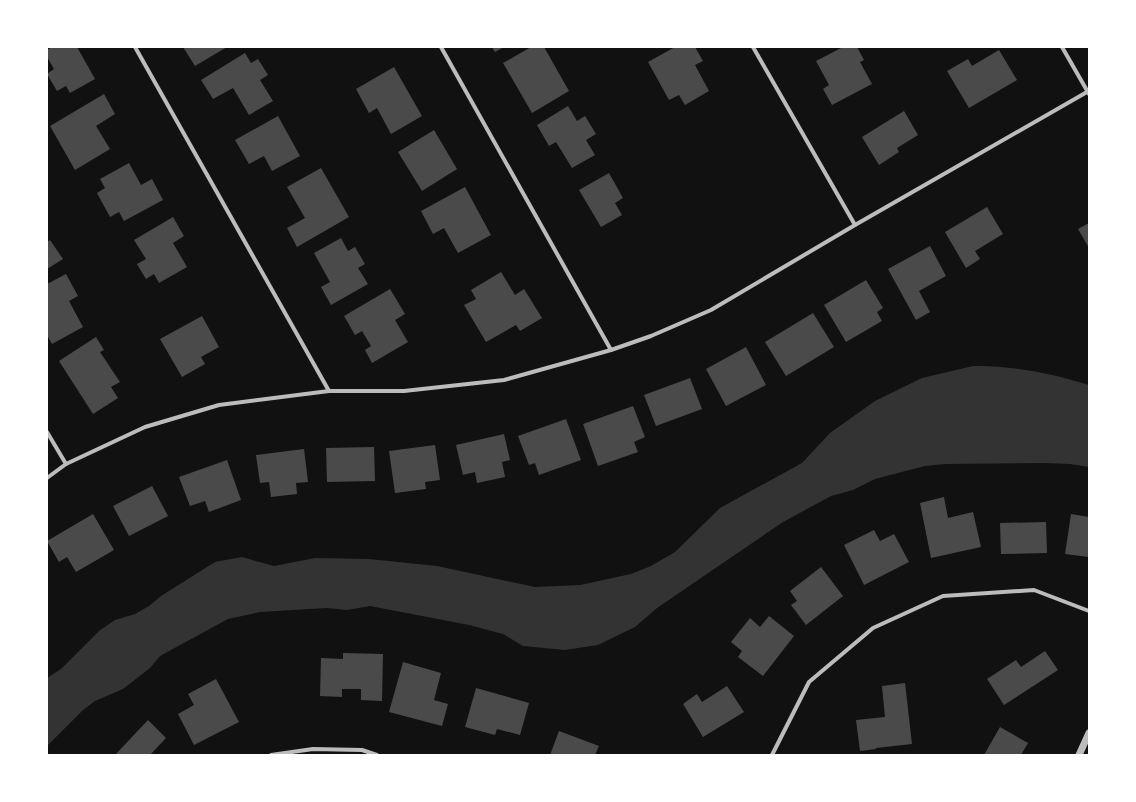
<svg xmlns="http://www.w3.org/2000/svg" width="1136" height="802" viewBox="0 0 1136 802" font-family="Arial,sans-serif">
<rect width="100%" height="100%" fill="#111"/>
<!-- water -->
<path fill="#333" d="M973 366C1011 365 1053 374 1089 385V467L1070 464 1044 463 946 464 925 466 875 479 853 490 831 496 783 522 657 608 635 627 598 645 565 650 523 646 503 634 469 625 370 606 347 610 326 608 260 612 228 619 160 656 150 668 123 689 95 701 83 710 47 746V678L61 669 99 631 115 620 135 614 149 606 161 596 215 562 242 557 274 566 315 558 369 559 437 566 535 587 580 585 631 574 651 566 675 552 720 508 802 463 830 433 875 401 922 378Z"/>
<!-- building -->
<g fill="#4a4a4a">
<path d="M52 47H77L95 79 70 93 66 86 57 91 47 74 54 69 47 57V50Z"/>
<path d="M183 47H227L195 66Z"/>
<path d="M492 47H504L495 52Z"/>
<path d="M531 47H544L569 91 532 113 503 63Z"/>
<path d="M675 47H695L703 61 695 65 709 91 685 105 679 95 669 100 648 62Z"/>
<path d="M843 47H857L864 60 860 62 872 84 832 105 823 89 829 85 816 61Z"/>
<path d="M999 50 1017 80 969 108 947 71 968 59 972 66Z"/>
<path d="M245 53 251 63 258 59 268 75 260 80 273 101 249 115 233 88 213 99 201 80Z"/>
<path d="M394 67 422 116 391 134 377 108 369 113 356 89Z"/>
<path d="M104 94 115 114 96 126 110 149 75 170 50 126Z"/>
<path d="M568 106 577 121 585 116 596 134 586 140 595 155 572 168 556 142 549 146 537 125Z"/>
<path d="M904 111 918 135 897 148 899 152 879 165 862 137Z"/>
<path d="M278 116 300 156 272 171 264 156 249 164 235 140Z"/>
<path d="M434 130 457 169 422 191 398 152Z"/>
<path d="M129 163 141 185 152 179 163 200 124 221 119 212 110 217 97 193 105 188 100 179Z"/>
<path d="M321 168 349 217 297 247 287 228 305 218 287 187Z"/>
<path d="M609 173 623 198 615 203 622 215 601 227 579 190Z"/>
<path d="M465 187 491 235 458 253 444 228 433 234 421 211Z"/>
<path d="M987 207 1003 234 975 251 980 259 966 268 945 232Z"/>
<path d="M173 217 184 236 173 243 187 267 159 283 154 274 146 279 137 264 146 259 134 240Z"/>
<path d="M1089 223V248L1078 229Z"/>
<path d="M341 238 348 251 355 247 365 264 358 268 368 284 331 305 321 287 330 282 314 253Z"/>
<path d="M50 240 63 259 47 269V242Z"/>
<path d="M930 246 946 276 919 291 930 312 916 320 888 269Z"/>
<path d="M501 272 515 295 524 289 542 318 520 331 516 325 486 342 464 305 476 299 471 290Z"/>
<path d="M66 274 78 296 69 301 83 327 52 344 47 335V284Z"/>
<path d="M866 280 883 308 877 312 882 321 846 342 824 305Z"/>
<path d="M390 289 405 314 395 320 408 342 372 363 365 350 371 346 362 331 355 335 344 316Z"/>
<path d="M813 313 834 347 786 376 765 342Z"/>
<path d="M202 316 219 347 201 357 205 364 182 377 160 339Z"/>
<path d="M96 337 104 350 100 352 120 382 111 387 118 398 93 414 59 361Z"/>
<path d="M746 347 766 385 726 406 706 369Z"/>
<path d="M690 378 702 409 656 426 644 395Z"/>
<path d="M633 406 645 437 634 442 638 452 598 466 583 424Z"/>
<path d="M566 419 581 460 539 475 535 463 529 465 518 436Z"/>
<path d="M504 434 510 460 502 462 505 477 477 483 475 472 463 475 456 445Z"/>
<path d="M435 445 440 480 425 482 426 489 395 493 389 451Z"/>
<path d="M374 447 375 481 327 482 326 448Z"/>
<path d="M304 449 308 482 296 483 297 494 271 497 269 482 260 483 256 455Z"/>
<path d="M227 460 241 500 209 512 205 501 190 506 179 477Z"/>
<path d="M152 486 168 516 129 536 113 506Z"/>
<path d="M944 497 948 518 973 512 981 547 931 558 920 503Z"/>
<path d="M93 514 114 550 76 572 67 557 59 562 47 541Z"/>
<path d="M1071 514 1089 517V557L1065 554Z"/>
<path d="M1046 522 1047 553 1001 554 1000 523Z"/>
<path d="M874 530 880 541 894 534 909 562 864 585 844 545Z"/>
<path d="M821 567 843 596 806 625 791 605 797 601 790 591Z"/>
<path d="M769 616 794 636 763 676 738 657 742 651 731 642 750 618 760 627Z"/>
<path d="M1045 651 1058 670 1004 705 987 679 1016 660 1021 667Z"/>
<path d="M343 653 383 654 382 701 361 700V689H342V697L320 696 321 658 343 659Z"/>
<path d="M403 662 441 673 434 700 448 704 442 726 389 712Z"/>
<path d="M216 679 239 722 194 745 178 714 194 705 188 694Z"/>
<path d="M905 683 912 744 876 748V749L860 751 856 720 885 717 882 686Z"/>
<path d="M727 686 744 712 703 737 683 704 697 694 702 702Z"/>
<path d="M476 688 529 703 520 735 497 729 495 735 465 727Z"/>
<path d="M148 720 166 738 150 755H115Z"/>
<path d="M1000 727 1028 743 1021 755H984Z"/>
<path d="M559 731 599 746 595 755H550Z"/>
</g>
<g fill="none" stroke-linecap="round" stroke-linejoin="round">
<!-- minor -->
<g stroke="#bcbcbc" stroke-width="4">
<path d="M135 47 329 391"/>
<path d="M441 47 611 350"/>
<path d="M753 47 855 225"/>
<path d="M1062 47 1089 94"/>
<path d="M47 432 66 464"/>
<path d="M47 478 66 464 145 427 219 405 329 391H404L504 380 611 350 651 336 711 310 855 225 1087 92"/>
<path d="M271 755 313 749 362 750 377 755"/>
<path d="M772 755 809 682 873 628 943 596 1034 590 1089 611"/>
</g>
<!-- tertiary -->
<path stroke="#bcbcbc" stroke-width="7" d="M1079 755 1089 733"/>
</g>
<!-- border -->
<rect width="1136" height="802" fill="none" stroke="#ffffff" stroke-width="96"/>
</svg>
